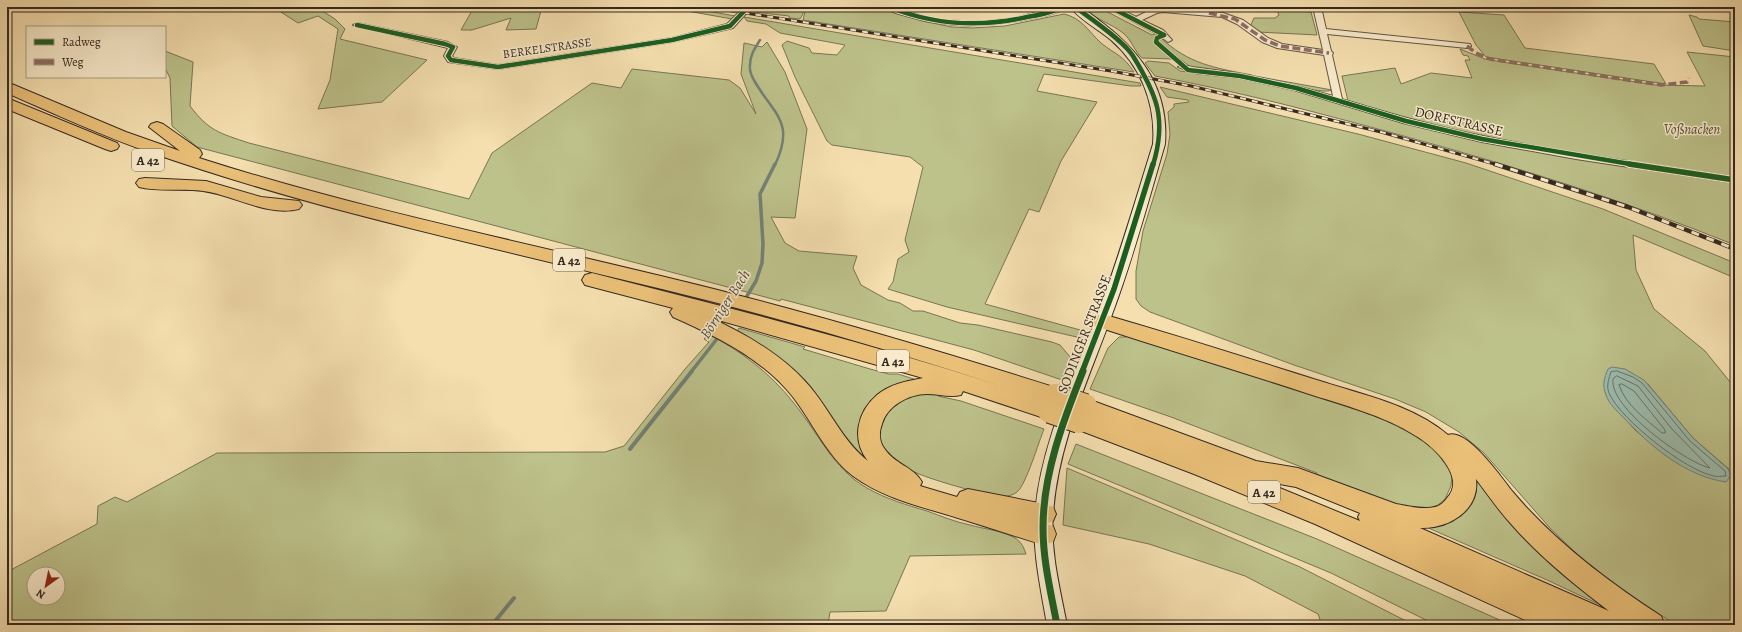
<svg xmlns="http://www.w3.org/2000/svg" width="1742" height="632" viewBox="0 0 1742 632" font-family="Alegreya,serif">
<rect width="100%" height="100%" fill="#f5dfaf"/>
<filter id="stains"><feTurbulence type="fractalNoise" baseFrequency=".005" numOctaves="4"/><feColorMatrix values="0 0 0 0 .2 0 0 0 0 .09 0 0 0 0 .02 0 0 0 .5 -.17"/></filter>
<radialGradient id="worn" r=".72"><stop offset=".6" stop-color="#630" stop-opacity="0"/><stop offset="1" stop-color="#630" stop-opacity=".3"/></radialGradient>
<!-- green -->
<g fill="#bdc18a" stroke="#787556" fill-rule="evenodd">
<path d="M273 7H324V12L335 19 345 29 340 39 427 60 382 102 318 109 330 80 338 29 318 16 298 23Z"/>
<path d="M474 7H542L536 29 506 30 511 18 472 30H461Z"/>
<path d="M665 7H685L735 16 732 19Z"/>
<path d="M753 7H803V14L800 19 789 18V16L754 12 750 10Z"/>
<path d="M806 7H878L922 21 952 27 972 28 1005 26 1064 14C1082 18 1089 32 1101 43 1116 55 1123 55 1134 72L803 20Z"/>
<path d="M1084 7H1098L1152 35 1157 33 1158 35 1155 38 1154 41 1173 59 1142 58C1134 51 1132 40 1123 33 1111 23 1095 20 1084 7Z"/>
<path d="M1276 9 1311 12 1317 35 1257 32 1250 27 1254 18H1275L1279 15Z"/>
<path d="M1459 12 1504 15 1525 48 1654 64 1666 84 1486 57 1476 45Z"/>
<path d="M1689 15 1697 17 1699 19 1735 22V51L1703 46Z"/>
<path d="M744 17 1140 83 1141 86H1131L1044 74 1037 91 1097 102 1061 161 1039 212 1029 209 985 304 1084 331 1081 338 947 307 888 289 893 282 898 259 909 252 905 240 923 167 910 157 832 145 827 141 795 77 782 45 787 41 809 48 812 53 837 55 845 45 780 33 766 24 747 21Z"/>
<path d="M1160 37C1188 64 1215 68 1252 75L1250 76 1192 68 1158 43 1157 39Z"/>
<path d="M767 42 785 72 807 129 795 218 771 217 785 243 799 251 857 256 853 268 861 285 888 300 900 303 913 311H923L960 323 978 325 1052 342 1060 345 1071 358 1062 380 974 350 781 299 780 301 739 290 197 147 172 126 170 78 165 68V51L193 62 190 106C209 131 219 133 249 143L469 199 492 153 592 83 621 88 632 69 729 80 740 88 756 114 741 74 744 43 762 47Z"/>
<path d="M1460 49 1485 59 1502 62 1656 85 1705 86 1687 52 1735 57V177L1543 149 1418 123 1348 101 1342 76 1395 68 1401 84 1431 73 1472 78 1465 60H1470L1468 56 1463 55Z"/>
<path d="M1148 61 1169 63 1180 71 1238 78 1291 88 1417 126 1735 181V245C1626 201 1514 166 1400 135 1319 113 1237 91 1155 76L1145 63Z"/>
<path d="M1260 77 1332 90C1322 95 1275 81 1261 78Z"/>
<path d="M1160 87 1358 134 1466 163 1603 209 1735 263V278L1633 235 1636 270 1654 309 1705 351 1735 388V625H1676L1621 589 1581 558 1550 528 1484 453 1459 432 1426 412 1395 399 1294 365 1150 312 1141 306 1136 299V271L1143 231 1167 154 1170 134 1168 112 1174 107V104L1189 102 1188 100 1167 97ZM1648 384 1693 438 1729 469 1670 458 1635 430 1606 395Z"/>
<path d="M739 328 805 347 803 349 870 369 889 374H898L917 380 874 405 883 478 735 334Z"/>
<path d="M708 334C740 350 771 374 793 402 817 431 833 469 867 488 886 499 907 505 927 511 941 516 955 522 970 525 984 529 999 530 1011 536 1020 540 1023 545 1026 554L910 556 886 611 830 612 828 625H7V572L97 524 98 506 115 497 127 502 217 453 605 452 624 446 685 369 709 342 704 339ZM34 574H58V598H34Z"/>
<path d="M1126 334 1356 409 1415 432 1445 458 1452 475 1451 486 1445 499 1438 505 1429 508H1416L1400 506 1317 476V473L1171 417 1090 389 1108 348 1119 337H1126Z"/>
<path d="M938 393V396L961 401 1044 429C1039 441 1026 485 1017 492 1002 504 969 489 952 485 923 476 858 459 885 415 899 395 915 394 938 393Z"/>
<path d="M1076 444 1317 539 1511 625H1436L1331 573 1068 464Z"/>
<path d="M1465 465 1643 625 1547 580 1417 523 1442 519Z"/>
<path d="M1067 468 1300 567 1414 625H1322L1318 614 1245 576 1149 544 1063 525Z"/>
</g>
<!-- water -->
<path fill="#9cbcae" stroke="#728176" d="M1612 367 1625 369 1644 380 1693 438 1728 469 1731 475 1726 482C1685 476 1650 446 1623 417 1617 411 1609 404 1606 395 1602 386 1604 378 1608 369Z"/>
<g fill="none" stroke-linecap="round" stroke-linejoin="round">
<!-- shore -->
<g stroke="#687268" stroke-width="1">
<path d="M1617 371 1633 377 1642 383 1690 441 1725 471 1726 476C1722 476 1717 477 1714 476 1686 471 1620 419 1609 393 1606 386 1609 378 1611 372Z"/>
<path d="M1617 376 1638 386 1671 428 1710 468C1685 462 1608 407 1613 379Z"/>
<path d="M1622 384 1634 391 1665 430V433H1662C1646 419 1626 406 1619 385Z"/>
</g>
<!-- stream-far2 -->
<path stroke="#728176" stroke-width="2.5" d="M760 40C755 48 750 55 750 65 749 71 752 77 755 82 775 116 795 122 775 165"/>
<!-- stream-far1 -->
<g stroke="#728176" stroke-width="3.5">
<path d="M744 301 756 281 762 263 763 244 760 194 775 164"/>
<path d="M691 372 720 335"/>
</g>
<!-- stream -->
<g stroke="#728176" stroke-width="4">
<path d="M630 449 692 371"/>
<path d="M492 625 514 598"/>
</g>
<!-- street casing -->
<g stroke="#645645" stroke-width="2">
<g id="street">
<path d="M744 7H752L733 28 672 42 498 69 448 62 444 56 448 48 353 25 357 23 448 42 457 47 452 56 454 58 498 65 672 38 727 24Z"/>
<path d="M885 7H896L925 17 942 20 979 22 1015 18 1056 7H1066C1058 14 1044 16 1034 18 992 27 952 29 910 17 903 15 891 13 885 7Z"/>
<path d="M1106 7H1116L1136 17 1152 9 1163 8 1223 13 1243 20 1268 38 1282 44 1323 50 1313 7H1321L1326 29 1470 44 1471 46 1467 48 1327 34 1331 51 1333 53 1332 55 1342 99C1389 113 1435 127 1483 136 1566 153 1651 165 1735 177V183L1576 159 1482 142 1403 123 1294 90 1240 78 1194 73 1178 67 1182 65C1201 69 1220 70 1240 74 1271 79 1302 87 1333 96L1324 55 1277 48 1262 42 1237 24 1222 17 1163 12 1157 13 1142 20 1163 30 1172 40 1168 42 1157 34Z"/>
</g>
</g>
<!-- secondary casing -->
<g stroke="#342922" stroke-width="2">
<path id="secondary" d="M1070 7C1086 7 1091 15 1104 24 1144 55 1169 92 1165 144 1149 199 1134 255 1114 309 1090 376 1058 442 1053 514 1050 551 1060 589 1067 625H1047C1041 589 1032 551 1035 514 1041 441 1075 375 1100 308 1120 254 1136 199 1153 144 1156 104 1141 66 1111 40 1098 29 1080 20 1070 7Z"/>
</g>
<!-- highway casing -->
<g stroke="#342922" stroke-width="2">
<g id="highway">
<path d="M7 82 126 132 180 151 149 127 151 124 157 122 163 124 200 150 202 154 199 158C352 207 509 239 665 277 799 309 931 348 1063 390L1066 396 1063 402 1055 404 1061 411 1058 417 1050 420 963 391 961 395C949 398 939 394 927 394 909 394 887 406 882 424 879 432 879 441 884 448 894 464 914 467 922 482L920 486 957 497 960 492 968 489 1044 504 1053 507 1056 514 1053 521 1045 524 1053 526 1056 534 1053 542 1044 545C1011 535 978 524 945 514 914 505 880 496 853 476 827 456 813 423 793 397 763 359 716 336 673 317L670 312 673 308 585 285 582 280 585 275 592 273C730 308 868 343 1004 387 891 350 777 317 662 289 491 247 318 211 152 153 102 136 55 114 7 93ZM711 318 923 378C907 381 890 384 877 395 857 412 851 440 868 461 845 443 832 415 815 393 789 359 750 336 711 318Z"/>
<path d="M7 98 117 143 119 146 117 149 111 151 105 149 7 109Z"/>
<path d="M145 178 206 181 261 197 299 201 302 205 299 209C267 217 234 195 203 191 183 188 158 192 139 187L136 183 139 179Z"/>
<path d="M1102 314C1175 335 1247 358 1320 381 1363 395 1413 405 1448 435 1467 428 1501 477 1512 491 1554 541 1607 581 1661 616L1665 625H1629L1623 621 1625 625H1583L1576 622 1577 625H1536L1315 524 1194 474 1071 427 1068 421 1071 415 1078 412 1074 406 1077 400 1085 398 1256 461 1298 468 1396 504C1408 506 1423 510 1435 507 1440 506 1444 502 1447 498 1467 477 1433 446 1416 436 1383 415 1343 405 1306 393 1236 370 1165 349 1095 326L1092 321 1095 316ZM1476 479C1488 495 1499 511 1512 525 1541 558 1575 585 1609 611L1420 528C1448 529 1480 511 1476 479ZM1274 483 1296 487 1360 513 1358 517 1360 521 1270 484Z"/>
</g>
</g>
<!-- street -->
<use href="#street" fill="#f8eacb" fill-rule="evenodd"/>
<!-- secondary -->
<use href="#secondary" fill="#f8eacb" fill-rule="evenodd"/>
<!-- highway -->
<use href="#highway" fill="#eac078" fill-rule="evenodd"/>
<!-- rail-far1 casing -->
<g stroke="#342922" stroke-width="3">
<path id="rail-far1" d="M708 7 1111 71 1191 86 1381 132 1498 165"/>
</g>
<!-- rail casing -->
<g stroke="#342922" stroke-width="4.5">
<path id="rail" d="M1495 164 1628 207 1735 249"/>
</g>
<!-- rail-far1 -->
<use href="#rail-far1" stroke="#f8eacb" stroke-width="2" stroke-dasharray="6" stroke-linecap="butt"/>
<!-- rail -->
<use href="#rail" stroke="#f8eacb" stroke-width="3" stroke-dasharray="8" stroke-linecap="butt"/>
<!-- highway-bridge casing -->
<g stroke="#342922" stroke-width="26" stroke-linecap="butt">
<g id="highway-bridge">
<path d="M1055 396 1085 406"/>
<path d="M1050 411 1079 421"/>
</g>
</g>
<!-- highway-bridge -->
<use href="#highway-bridge" stroke="#eac078" stroke-width="24"/>
<!-- quiet -->
<g stroke="#8d6e63" stroke-width="3.5" stroke-dasharray="8 3.5" stroke-linecap="butt">
<path d="M1209 13 1235 19 1265 40 1280 46 1329 53"/>
<path d="M1467 46 1476 53 1490 59 1661 85 1687 82 1689 78"/>
</g>
<!-- cycleway-far2 casing -->
<g stroke="#f8eacb" stroke-width="6">
<g id="cycleway-far2">
<path d="M889 7C934 25 979 28 1027 17 1039 15 1051 13 1062 7"/>
<path d="M1075 7C1090 18 1124 41 1133 56 1157 95 1167 119 1153 165"/>
<path d="M1110 7 1164 35"/>
<path d="M357 25 445 44 453 47 448 56 451 60 498 67 672 40 730 26 748 7"/>
<path d="M1164 35 1157 38 1156 42 1188 70 1240 76 1296 88 1406 121 1482 139 1636 165"/>
</g>
</g>
<!-- cycleway-far1 casing -->
<g stroke="#f8eacb" stroke-width="8">
<g id="cycleway-far1">
<path d="M1629 164 1735 180"/>
<path d="M1082 372 1114 289 1153 164"/>
</g>
</g>
<!-- cycleway casing -->
<g stroke="#f8eacb" stroke-width="10">
<path id="cycleway" d="M1057 625C1051 593 1043 561 1043 528 1043 474 1063 421 1083 371"/>
</g>
<!-- cycleway-far2 -->
<use href="#cycleway-far2" stroke="#1b5e20" stroke-width="4.5"/>
<!-- cycleway-far1 -->
<use href="#cycleway-far1" stroke="#1b5e20" stroke-width="5.5"/>
<!-- cycleway -->
<use href="#cycleway" stroke="#1b5e20" stroke-width="7"/>
</g>
<g text-anchor="middle" stroke-width="3" stroke-linejoin="round" paint-order="stroke">
<!-- far-street labels -->
<g font-size="12" fill="#342922" stroke="#f8eacb">
<text transform="translate(547 48) rotate(-8)" y="4">BERKELSTRASSE</text>
</g>
<!-- shield labels -->
<g fill="#f8eacb" stroke="#6f6355" stroke-width="1">
<rect x="132" y="149" width="32" height="22" rx="3"/>
<rect x="553" y="249" width="32" height="22" rx="3"/>
<rect x="877" y="350" width="32" height="22" rx="3"/>
<rect x="1248" y="481" width="32" height="22" rx="3"/>
</g>
<g font-size="13" font-weight="bold" fill="#342922">
<text x="148" y="165">A 42</text>
<text x="569" y="265">A 42</text>
<text x="893" y="366">A 42</text>
<text x="1264" y="497">A 42</text>
</g>
<!-- street labels -->
<g font-size="14" fill="#342922" stroke="#f8eacb">
<text transform="translate(1459 121) rotate(13)" y="5">DORFSTRASSE</text>
<text transform="translate(1084 334) rotate(-69)" y="5">SODINGER STRASSE</text>
</g>
<!-- park labels -->
<g font-size="14" font-style="italic" fill="#564f3c" stroke="#f8eacb">
<text x="1692" y="134">Voßnacken</text>
</g>
<!-- water labels -->
<g font-size="15" font-style="italic" fill="#4e4e45" stroke="#f8eacb">
<text transform="translate(725 304) rotate(-57)" y="5">Börniger Bach</text>
</g>
</g>
<!-- margin -->
<rect width="1742" height="632" fill="none" stroke="#f5dfaf" stroke-width="24"/>
<rect x="8" y="8" width="1726" height="616" fill="none" stroke="#342922" stroke-width="2"/>
<rect x="12" y="12" width="1718" height="608" fill="none" stroke="#342922"/>
<!-- legend -->
<rect x="26" y="26" width="140" height="52" fill="#f8eacb" stroke="#aa9d87"/>
<rect x="34" y="39" width="20" height="6" fill="#1b5e20" stroke="#aa9d87"/>
<text x="62" y="46" font-size="12" fill="#342922">Radweg</text>
<rect x="34" y="59" width="20" height="6" fill="#8d6e63" stroke="#aa9d87"/>
<text x="62" y="66" font-size="12" fill="#342922">Weg</text>
<!-- north arrow -->
<g transform="translate(46 586) rotate(213)"><circle r="19" fill="#f8eacb" stroke="#aa9d87"/>
<path d="M0-3L7 15L0 10L-7 15Z" fill="#8f2418"/>
<text y="-6" font-size="11" font-weight="bold" text-anchor="middle" fill="#342922">N</text>
</g>
<rect width="100%" height="100%" filter="url(#stains)"/>
<rect width="100%" height="100%" fill="url(#worn)"/>
</svg>
